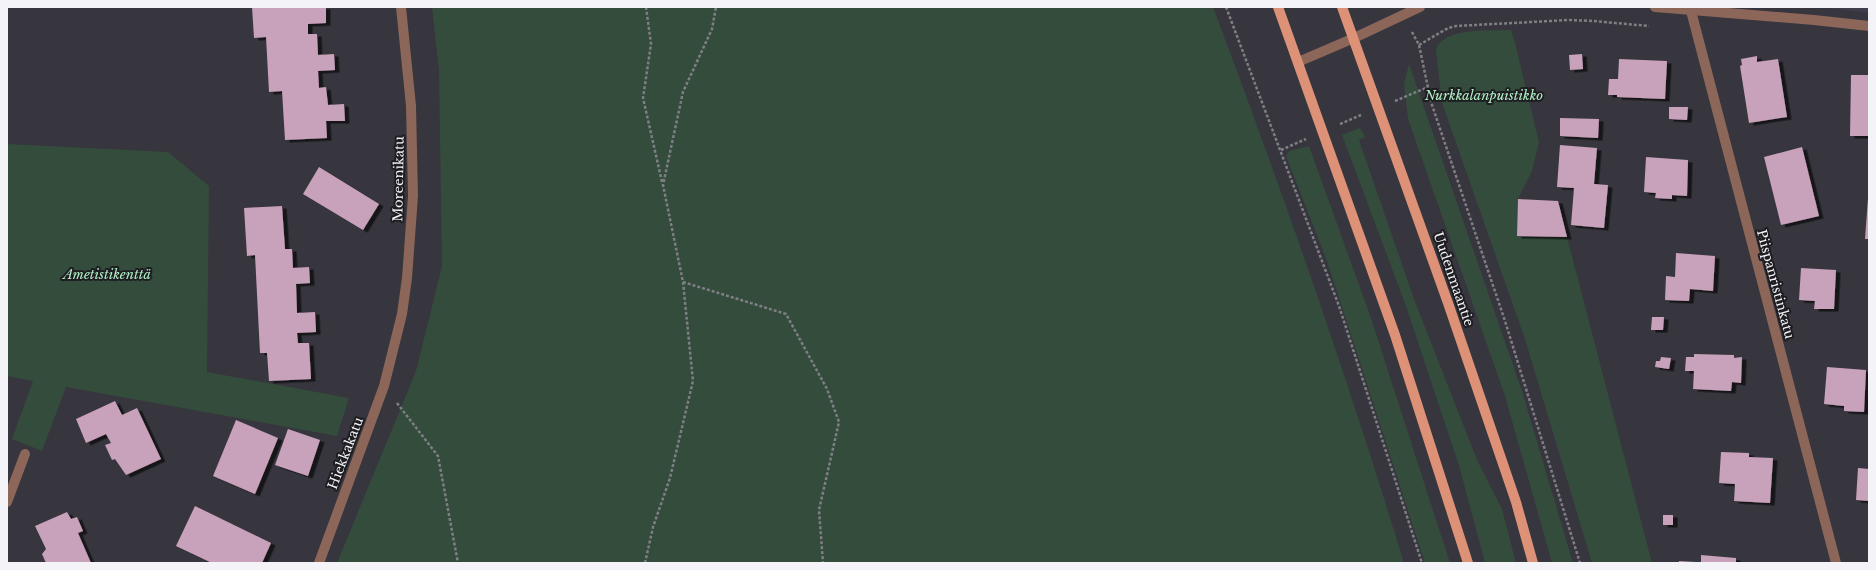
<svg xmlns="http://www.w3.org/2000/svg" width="1876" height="570" viewBox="0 0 1876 570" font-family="'Libre Baskerville',serif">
<defs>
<filter id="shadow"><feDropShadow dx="4.5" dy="2.5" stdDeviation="0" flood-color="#0009"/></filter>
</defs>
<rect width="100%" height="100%" fill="#37353d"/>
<!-- built -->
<path fill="#413d4c" d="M1810 7H1869V13L1839 9Z"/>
<!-- green -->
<g fill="#344c3c">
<path d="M432 7H1213C1282 190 1347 375 1404 563H337L416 371 442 266 439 71Z"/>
<path d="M1511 30 1515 43 1539 142 1532 171 1518 199 1517 235 1567 237 1652 563H1592L1525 339 1442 103 1436 51C1440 27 1491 31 1511 30Z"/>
<path d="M1409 64 1522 391 1573 563H1552L1505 396 1408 119 1404 84Z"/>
<path d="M1360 128 1365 137 1359 140 1414 299 1477 460 1502 509 1516 563H1485L1460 469 1407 309 1342 135Z"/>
<path d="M7 144 168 152 209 186 207 372 349 398 337 436 66 387 42 451 12 439 33 381 7 376Z"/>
<path d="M1309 146 1371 318 1450 563H1425L1327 261 1286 156 1289 151Z"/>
</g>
<!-- building -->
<g fill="#c8a1ba" filter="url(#shadow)">
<path d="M252 7H326V23L308 24V34H317L318 55 334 54 335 70 318 71 319 88 326 87 328 105 344 104 345 121H326L327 138 285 140 282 91 269 92 266 37 254 38Z"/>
<path d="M1582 54 1583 69 1570 70 1569 55Z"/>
<path d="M1757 56V62L1778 59 1787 117 1749 123 1740 66 1742 65 1741 59Z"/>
<path d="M1619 59 1667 61 1665 99 1617 97V95H1608L1609 79H1618Z"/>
<path d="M1851 75H1869V136H1850Z"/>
<path d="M1669 107H1688L1687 120 1669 119Z"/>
<path d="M1560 118 1599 119 1598 138 1560 136Z"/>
<path d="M1560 145 1597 148 1594 184 1608 185 1604 228 1571 225 1574 188 1557 187Z"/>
<path d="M1802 147 1819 216 1781 225 1764 157Z"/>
<path d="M1646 157 1688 160 1687 196 1672 195V199L1655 198 1656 193 1644 192Z"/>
<path d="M319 167 379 204 363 230 303 194Z"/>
<path d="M1868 198H1869V239H1865Z"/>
<path d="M1518 199 1558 201 1567 237 1517 236Z"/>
<path d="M282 206 285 249H292L293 268 309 267 310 283 296 284 297 313 315 312 316 332 297 333 298 343H309L311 379 269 381 267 353H260L255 255 247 256 244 208Z"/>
<path d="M1676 253 1715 256 1713 291 1690 289 1689 301 1665 300 1666 276 1675 277Z"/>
<path d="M1801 268 1836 270 1834 309H1814L1815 301 1799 300Z"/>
<path d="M1652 317H1664L1663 330H1651Z"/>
<path d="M1694 354 1734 355V358L1742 357 1741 383 1732 382 1731 391 1693 389 1694 371H1685L1686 357H1694Z"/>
<path d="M1661 357 1671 358 1669 369 1655 367 1656 361H1660Z"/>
<path d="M1827 367 1866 370 1864 412 1844 411V406L1824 404Z"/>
<path d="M115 401 122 415 137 408 161 459 126 475 115 459 112 460 105 445 111 443 106 434 86 443 76 419Z"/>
<path d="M236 420 278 438 255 494 213 476Z"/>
<path d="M288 429 320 440 308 476 275 465Z"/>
<path d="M1721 452 1749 453V457L1773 458 1770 503 1734 501 1735 484 1719 483Z"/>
<path d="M1858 468 1869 469V501L1856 500Z"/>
<path d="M195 506 271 543 262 563H212L176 546Z"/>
<path d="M67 512 71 519 77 517 83 531 78 533 91 563H46L42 554 46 549 35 526Z"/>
<rect x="1663" y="515" width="10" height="10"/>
<path d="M1701 555 1736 558V563H1701Z"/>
<path d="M1679 561 1696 562V563H1679Z"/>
</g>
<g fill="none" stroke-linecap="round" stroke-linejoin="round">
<!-- path -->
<g stroke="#807e85" stroke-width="2.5" stroke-dasharray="3 2" stroke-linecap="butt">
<path d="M646 7 651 44 643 98 662 182"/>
<path d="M1226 7 1339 306 1422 563"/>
<path d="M1412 32 1419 45 1431 102 1505 321 1580 563"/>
<path d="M1419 45 1448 28 1456 26 1569 20 1593 21 1649 26"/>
<path d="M1395 101 1428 87"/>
<path d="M1340 124 1361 115"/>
<path d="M1281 150 1306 139"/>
<path d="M683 282 786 314 827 389 839 422 819 510 823 563"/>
<path d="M397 403 438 456 458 563"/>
<path d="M645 563 653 527 670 478 693 381 683 282 663 185 683 92 712 29 716 7"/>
</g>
<!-- minor -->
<g stroke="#8b6659" stroke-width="10">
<path d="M1655 7 1814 20 1869 26"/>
<path d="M1691 11 1836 563"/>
<path d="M1298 62 1354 38 1420 7"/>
<path d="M7 502 25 454"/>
<path d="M319 563 384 386 402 314 407 278 413 196 411 106 401 7"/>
</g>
<!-- major -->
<g stroke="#dd9278" stroke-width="10">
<path d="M1278 7 1395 335 1468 563"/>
<path d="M1342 7 1448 303 1516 502 1533 563"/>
</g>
</g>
<g text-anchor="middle" stroke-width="4" stroke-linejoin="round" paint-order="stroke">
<!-- park labels -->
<g font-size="13" font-style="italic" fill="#b2f1c6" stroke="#1e1d21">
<text x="1484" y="100">Nurkkalanpuistikko</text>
<text x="107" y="279">Ametistikenttä</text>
</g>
<!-- street labels -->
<g font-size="13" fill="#f4f3f8" stroke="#1e1d21">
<text transform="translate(398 179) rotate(-89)" y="5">Moreenikatu</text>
<text transform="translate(1454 279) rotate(71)" y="5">Uudenmaantie</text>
<text transform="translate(1776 284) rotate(75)" y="5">Piispanristinkatu</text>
<text transform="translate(345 453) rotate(-69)" y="5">Hiekkakatu</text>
</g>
</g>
<!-- border -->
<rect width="1876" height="570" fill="none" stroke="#f4f3f8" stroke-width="16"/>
</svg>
